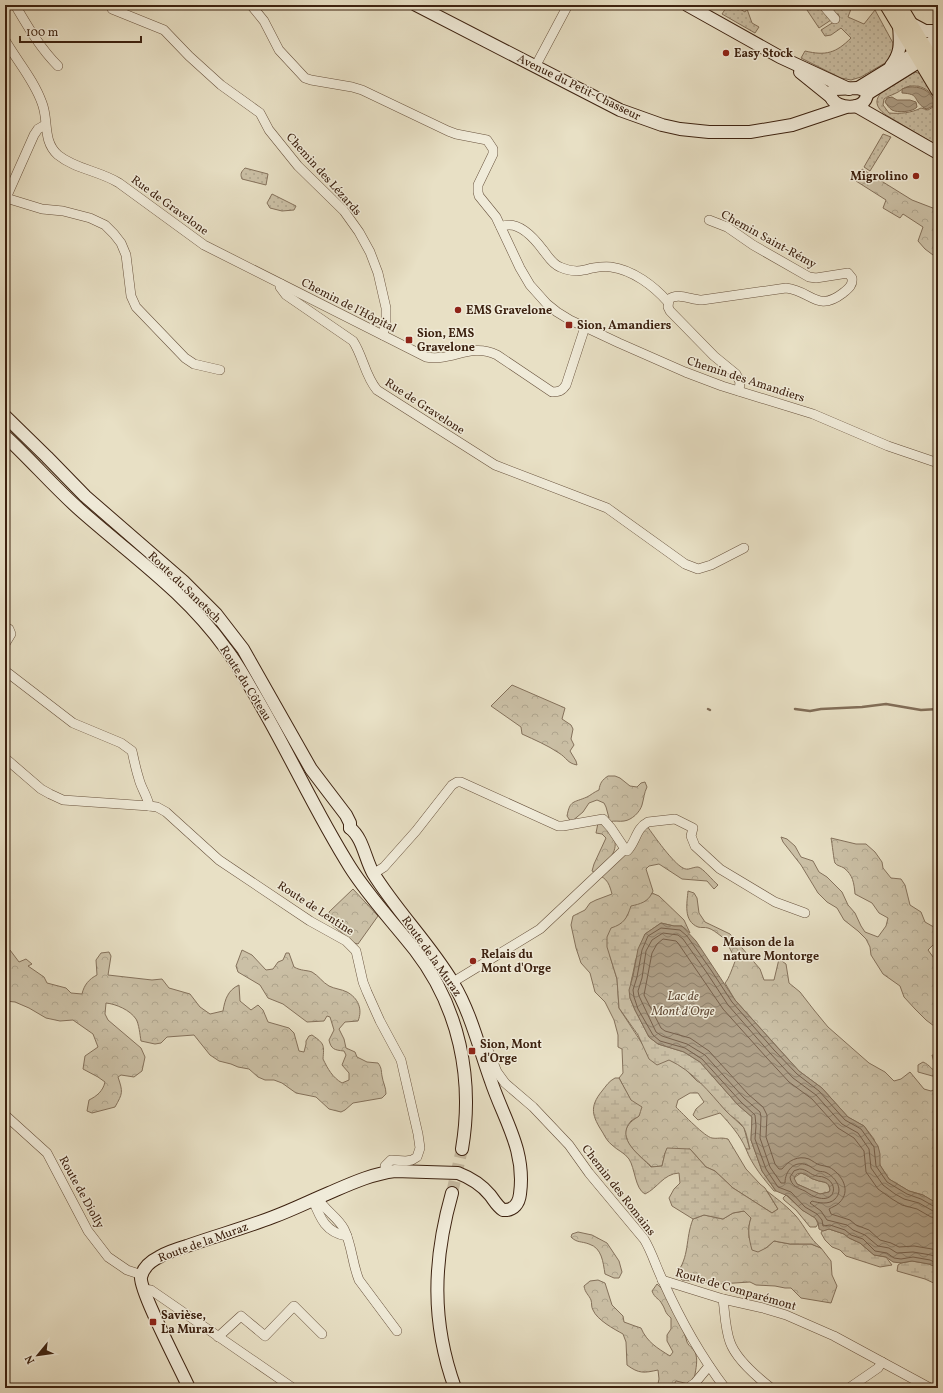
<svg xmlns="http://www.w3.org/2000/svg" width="943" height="1393" viewBox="0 0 943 1393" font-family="Vollkorn,serif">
<defs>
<pattern id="green-dots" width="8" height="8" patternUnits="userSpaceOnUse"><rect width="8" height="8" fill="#cbc0a6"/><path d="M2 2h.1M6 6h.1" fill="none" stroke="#afa58e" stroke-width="1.8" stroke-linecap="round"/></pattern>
<pattern id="forest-crowns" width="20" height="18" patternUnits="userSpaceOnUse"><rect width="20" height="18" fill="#cbc0a6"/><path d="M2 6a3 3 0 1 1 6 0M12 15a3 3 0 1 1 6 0" fill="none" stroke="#afa58e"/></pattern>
<pattern id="wetland-marsh" width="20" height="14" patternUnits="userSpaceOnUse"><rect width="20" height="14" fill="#cbc0a6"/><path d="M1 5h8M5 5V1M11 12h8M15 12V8" fill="none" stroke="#afa58e"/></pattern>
<pattern id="water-waves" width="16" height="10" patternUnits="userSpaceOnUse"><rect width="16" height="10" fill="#ae9f87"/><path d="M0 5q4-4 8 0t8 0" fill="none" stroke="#8f816d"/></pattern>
</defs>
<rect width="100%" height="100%" fill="#e8e0c5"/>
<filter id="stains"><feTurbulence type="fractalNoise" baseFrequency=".005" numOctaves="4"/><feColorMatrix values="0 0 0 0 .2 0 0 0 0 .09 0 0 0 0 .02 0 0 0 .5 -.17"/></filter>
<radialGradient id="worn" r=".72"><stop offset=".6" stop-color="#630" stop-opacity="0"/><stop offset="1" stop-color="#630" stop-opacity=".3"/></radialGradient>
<!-- green -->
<g fill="url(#green-dots)" stroke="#84715b" fill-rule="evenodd">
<path d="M722 5H733L745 12 747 9 752 23 759 27 755 33 722 14 726 8Z"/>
<path d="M806 5H813L815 8 819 6 824 13H825L829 19 831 20 819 28 805 7Z"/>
<path d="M829 5H849L851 9 848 17 864 24 875 10 893 43V51L890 58 885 63 861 77 851 80 841 78 801 58 805 51C826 56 836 53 851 38L841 28 831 35 825 36 821 30 840 18 838 14 834 15Z"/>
<path d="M915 72 921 74 938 98V146L886 115C878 109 873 102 881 93ZM910 86C922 85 930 90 935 100L933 107 928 110 921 108C911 113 900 114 889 113L883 105 884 99C888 96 890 96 894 94 900 92 903 87 910 86Z"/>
<path d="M883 134 891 137 870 171 864 167Z"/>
<path d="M245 168 268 174 266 185 242 179C240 174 241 172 245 168Z"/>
<path d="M272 194 296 206 294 210 282 211 270 208 267 203Z"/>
</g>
<!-- forest -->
<g fill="url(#forest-crowns)" stroke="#84715b">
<path d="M862 169 912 200 938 210V221L936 229 938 230V248L933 255 925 249 918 241 923 227 903 214 900 218 883 208 886 200 856 181Z"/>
<path d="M512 685 565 708 562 719 571 725 573 729 571 739 574 745 570 751 576 761 577 765C567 763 567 758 559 753 547 745 535 740 522 734L521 727 491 706Z"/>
<path d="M608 776H615L620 778 630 786 637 787 641 783 645 782 647 787C644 793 644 798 642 805 640 812 632 820 624 821 619 822 615 820 609 822 613 833 619 844 612 855L614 859 647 826C654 836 673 863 683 868 688 871 692 867 698 867 703 868 713 881 718 885L714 889 707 881 682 879 659 864 649 866 646 869 653 891 650 898 628 914 625 921 619 926 610 956 617 979 619 1008 643 1045 682 1066 697 1081 704 1085 726 1111 740 1124 744 1128 750 1150 746 1149C740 1135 730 1124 720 1113L698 1120 693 1115 696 1109 704 1102 698 1093H690L678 1100 676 1107C683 1114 705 1137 712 1138 718 1139 720 1137 728 1139L746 1169 760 1184 765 1188 778 1209 772 1213 733 1188 715 1171 706 1167 690 1149 665 1153 662 1166 652 1167C636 1152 609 1134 639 1116L619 1078 623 1073 622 1049 618 1047V1035L614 1020 605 1002 595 992 590 973 581 963 576 948 571 925 573 916 585 910 590 903 596 900 612 894C608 879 606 879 592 871L594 864 606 838 602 834 596 833 598 823 609 818 606 807 604 803 597 800 589 803 583 812 571 822 567 816C570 800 573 803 587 797 591 795 594 792 599 790 600 783 602 780 608 776Z"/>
<path d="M781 837 787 839 795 846 801 857 813 861 819 872 827 877 842 892 848 905 855 913 861 926 865 932 878 937 886 926 888 918 879 913 872 903 855 894C854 883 853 875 844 868 841 866 837 866 835 863 834 862 832 842 831 838L856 844H866L875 852 882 862 883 868 891 878 901 879 905 885 910 905 921 912 925 922 932 926 938 929V940L928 950 936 961V969L938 970V1029L926 1020 915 1009 904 997 900 986 883 974 871 955 870 947 866 939 858 931 844 920 837 908 827 902 818 893 801 865 783 842Z"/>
<path d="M353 889 378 916 358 944 354 943 330 923 329 912Z"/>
<path d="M688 891 694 893 697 898 699 913 705 922 730 934 760 969 764 980H774L779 959 786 964 789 983 800 992 814 1010 828 1027 869 1063 885 1072 894 1081 901 1079 910 1072 924 1089 931 1091 938 1088V1204L923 1195 909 1191 889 1179 880 1165 874 1139 864 1126 848 1117 822 1088 799 1071 735 1000 725 983C729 979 733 966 736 959 730 951 728 942 721 936 717 933 712 929 708 928 705 927 701 928 698 927 683 921 687 903 688 891Z"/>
<path d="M5 950H10L19 962 26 959 32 964 28 966 44 977 47 983 66 988 71 993 82 994C84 985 89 979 97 975L96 960 101 953 109 952 111 956 108 975 152 980 162 979 169 988 190 994 200 1007 210 1014 223 1011C225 999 228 990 239 985L240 1001 251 1010 258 1005 263 1010 268 1022 289 1028 294 1033 299 1051 304 1052 306 1044V1041L309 1036 312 1035C325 1044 324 1045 323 1059 328 1069 332 1077 342 1083L349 1080V1073L342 1065 346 1055 344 1051C334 1050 331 1049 329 1040L334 1030 330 1017 327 1016 324 1021 307 1022 283 1004 268 998 260 985 238 972 236 966 242 950 252 955 266 970 273 969 278 962 283 960 286 953H289L294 967C301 971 307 970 312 972 319 976 322 982 329 986 335 989 341 989 347 992 358 998 363 1009 358 1021L345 1022 339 1029 344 1039 346 1048 355 1052 357 1057 367 1062 378 1063C382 1068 381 1071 382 1076 383 1083 386 1087 386 1094L382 1098 353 1103 345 1110 341 1112 329 1109 316 1097 296 1093 282 1083 274 1080H265L258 1077 249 1069 238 1067 231 1064 219 1061 210 1055 194 1035 167 1037 161 1043 155 1044 141 1041C140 1035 139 1024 136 1019 130 1010 116 1004 106 1003L105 1014 108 1020 141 1048 145 1057 142 1071 134 1077 121 1075 118 1077C123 1092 123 1093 115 1107L92 1113 87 1111 89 1100C97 1096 103 1091 105 1082L98 1077 83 1069 85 1056 98 1047 93 1034 73 1020 60 1021 46 1018 29 1008 15 1002 5 1001Z"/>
<path d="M932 1055 938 1056V1080L936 1077 918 1072V1065L923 1062C930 1065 932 1070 937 1073Z"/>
<path d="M744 1211 751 1218 749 1226V1238L766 1248 774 1241 790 1244H811L821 1248 831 1261 832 1275 837 1286 831 1303 801 1298 791 1288H785L775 1286 756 1285 750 1282 719 1284 682 1280 676 1274C690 1257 685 1239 693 1219L704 1215 723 1219 733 1213Z"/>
<path d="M578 1232 592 1235 607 1243 619 1261 622 1272 619 1278H614L605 1274C603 1262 602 1248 589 1244 581 1241 577 1243 571 1237L572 1234Z"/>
<path d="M598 1280 605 1283 612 1305 623 1316 624 1322 635 1326 641 1328C647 1342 657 1348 670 1356L673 1352 667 1341V1335L671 1329V1318C664 1312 666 1310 662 1304 659 1298 655 1299 652 1291L657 1284C669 1293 683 1327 687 1342 689 1347 695 1349 696 1355 698 1362 695 1373 694 1380L689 1384 676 1381 672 1388H657L659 1379 658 1370C644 1373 639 1374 627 1365L626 1342 623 1334C614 1329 597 1320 593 1310 591 1307 592 1303 591 1300 589 1295 585 1293 584 1286L590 1281Z"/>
</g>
<!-- wetland -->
<g fill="url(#wetland-marsh)" stroke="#84715b">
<path d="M652 893 659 896 684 920 690 933 682 926H674L661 923 645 934 636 959 631 982 630 998 635 1010 649 1037 658 1044 684 1052 700 1062 738 1105 752 1117 751 1140 762 1171 776 1191H774C763 1178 752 1165 746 1149H750C748 1143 747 1134 744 1128 740 1121 731 1117 726 1111 709 1092 693 1071 669 1060L657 1065 649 1059 638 1035 619 1008 617 979 607 947V937L611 928C624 924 627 918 631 906 640 904 648 902 652 893Z"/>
<path d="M615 1078H619L631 1100 642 1107C641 1109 640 1114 639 1116 637 1118 633 1119 631 1121 615 1139 640 1155 651 1167L662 1166 665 1153 667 1148 690 1149 706 1167 715 1171 733 1188 772 1213 778 1209 767 1191C777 1199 787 1206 796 1216 806 1228 809 1238 821 1248L811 1244H790L774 1241 766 1248 758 1252 752 1250C749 1239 747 1229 751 1218L744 1211 733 1213 723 1219 704 1215 693 1219 672 1206 669 1198 674 1189 680 1183 679 1173C663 1174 658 1188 645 1194 635 1189 635 1168 629 1159 625 1153 617 1150 612 1145 608 1142 605 1137 603 1133 592 1116 589 1107 602 1091 606 1086 609 1081 615 1078Z"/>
<path d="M801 1173C807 1174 810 1179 816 1180 823 1183 828 1180 830 1190L829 1192 820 1194 815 1192 797 1184 794 1179 795 1177Z"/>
<path d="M786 1195 802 1210 815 1217 818 1224 816 1227H810L796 1210 784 1200 783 1198Z"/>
<path d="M829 1229 844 1234 849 1238 860 1243 874 1255 886 1257 892 1265 880 1267 846 1256 840 1250 832 1247 825 1240 821 1233 822 1231Z"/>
<path d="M912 1261 929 1264 938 1268V1285L925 1279 897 1271 898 1265 901 1263Z"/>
</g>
<!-- water -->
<g fill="url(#water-waves)" stroke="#816d57" fill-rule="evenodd">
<path d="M908 87C920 86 930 90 934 101L933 106 927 109 924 108C912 99 920 94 902 93V89Z"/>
<path d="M892 97 897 100H910L916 102 917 107C913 112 897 113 892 110 889 108 887 105 885 102L887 98Z"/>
<path d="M661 923 674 926H682L696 941 735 1000 777 1047 799 1071 822 1088 848 1117 864 1126 878 1146 880 1154V1165L889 1179 909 1191 923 1195 938 1204V1268L929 1264 912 1261 901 1263 893 1262 886 1257 874 1255 860 1243 849 1238 844 1234 829 1229 823 1231 819 1229 818 1222 815 1218 802 1210 788 1196 776 1191 762 1171 751 1140 752 1117 738 1105 700 1062 684 1052 658 1044 649 1037 635 1010 630 998 629 990 633 976 638 949 645 934ZM801 1173C807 1174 810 1179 816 1180 823 1183 829 1180 830 1190L829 1192 820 1194 815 1192 797 1184 794 1178 797 1174Z"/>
</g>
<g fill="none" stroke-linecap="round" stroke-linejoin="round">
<!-- shore -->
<g stroke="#76604c" stroke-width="1">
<path d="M800 1169C807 1169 810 1175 817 1176 819 1177 821 1176 823 1177 839 1182 836 1202 819 1198 814 1197 809 1194 805 1191 798 1188 791 1186 790 1177L794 1171Z"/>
<path d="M938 1207H935L921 1199 907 1194 887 1182 876 1166 874 1147 861 1129 845 1120 819 1091 797 1074 774 1050 732 1002 711 970 687 936 680 930 661 928 648 936 642 950 637 977 633 990 634 997 638 1009 653 1035 660 1041 685 1048 702 1059 741 1102 755 1115 756 1126 755 1139 766 1169 778 1187 791 1192 805 1207 817 1214 822 1220 823 1226 830 1225 845 1230 851 1235 863 1239 875 1251 887 1253 894 1258 901 1259 913 1257 930 1260 938 1264"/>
<path d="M938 1212 933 1211 919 1203 904 1199 895 1194 883 1185 871 1168 869 1149 858 1133 842 1124 816 1095 793 1078 770 1053 728 1005 707 973 683 939 678 935 663 933 652 940 646 951 642 978 638 991 639 996 656 1032 662 1036 687 1044 705 1055 744 1098 760 1112 761 1117 760 1138 770 1167 781 1183H785C785 1171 794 1160 807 1165 811 1166 814 1170 818 1171 821 1172 824 1171 827 1173 836 1178 844 1190 835 1199 829 1205 819 1203 812 1201L810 1203 821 1211 827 1220 847 1225 853 1230 865 1235 878 1246 889 1248 897 1253 913 1252 931 1255 938 1258"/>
<path d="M938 1218 931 1217 917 1209 902 1205 892 1199 878 1189 866 1172 864 1151 854 1138 838 1128 812 1099 789 1082 766 1057 723 1009 678 943 676 941 663 939 657 944 652 953 644 995 661 1028 665 1031 690 1038 709 1051 748 1094 763 1107 767 1115 766 1137 775 1164 779 1169H782C788 1161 798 1155 809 1159 813 1161 816 1164 820 1165 823 1166 826 1166 829 1167 842 1174 852 1191 839 1203 836 1206 832 1207 829 1209L831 1214 850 1220 856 1225 869 1230 880 1240 891 1243 899 1247 914 1246 932 1249 938 1251"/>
</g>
<!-- stream -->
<g stroke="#816d57" stroke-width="2.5">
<path d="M708 709 710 710"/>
<path d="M795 709 810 711 821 709 862 707 886 704 921 710 938 709"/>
</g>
<!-- secondary-tunnel -->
<path stroke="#c6baa1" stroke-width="12" stroke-dasharray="12 6" stroke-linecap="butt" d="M452 1193 462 1149"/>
<!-- street casing -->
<g stroke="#68523d" stroke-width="10">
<g id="street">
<path d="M15 5C28 27 40 48 58 66"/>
<path d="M251 5 264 21 279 50 305 78 311 80 352 87 362 90 448 131 456 134 487 140 493 149V154L478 185V192L479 196 496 217 520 268 530 285 547 304 557 312 570 320 619 343 685 372 722 386 813 414 888 446 938 463"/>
<path d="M823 5 835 19"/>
<path d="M112 9 164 30 189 56 221 85 260 113 269 130 298 166 344 211 359 232 370 252 378 273 386 308V321L383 335"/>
<path d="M5 40C17 61 34 80 42 103 49 120 42 141 58 155 75 169 100 171 119 183L204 245 426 357C452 362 470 342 497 355L552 392C559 392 562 391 566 385L585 327"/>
<path d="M535 67 568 5"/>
<path d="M5 197 6 198 34 135 38 129 45 125"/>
<path d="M6 198 42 209 63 211 90 218 105 225 114 234 121 243 126 255 131 296 136 307 185 358 194 364 220 370"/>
<path d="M709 220 727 227 753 245 809 277 816 278 848 273 852 278C853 285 849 288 843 293 817 313 812 291 786 288L702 300C691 300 678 292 669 299L668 307 670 311 714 356 736 374 740 382 739 391"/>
<path d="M501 227C517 219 534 238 543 250 548 256 552 264 560 267 567 270 577 272 584 270 587 270 590 268 593 268 599 267 606 266 611 267 633 270 654 286 668 302"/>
<path d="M281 284 280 287 286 295 353 341C363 356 365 376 377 390L495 465 607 508 685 564 698 569 711 565 744 548"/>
<path d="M5 627 9 629 11 634 5 644"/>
<path d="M5 673H8L73 723 121 743 132 751C134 760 136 770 139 779 141 788 148 797 149 806"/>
<path d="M5 758 41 789 50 794 63 800 149 806 157 807 166 812 219 860 310 921 346 941 356 951 363 982 367 992 380 1021 401 1060 418 1134 420 1148 417 1157 412 1160 406 1161 391 1160 385 1166 386 1172"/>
<path d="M627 851C636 842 636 828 648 822L675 819 693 828 691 836 695 846 720 869 775 902 805 913"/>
<path d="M373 874 384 867 416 831 452 785 457 782H461L558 826H563L603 819 611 828 625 849 540 929 453 982"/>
<path d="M480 1050H488L497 1072 505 1083 533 1107 569 1145 589 1173 644 1239C652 1252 656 1267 663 1281 680 1319 700 1355 725 1388"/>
<path d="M5 1115 47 1153 88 1231 108 1257 127 1270 142 1275"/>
<path d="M318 1198C324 1210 338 1217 344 1229 352 1245 352 1263 359 1280L397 1331"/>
<path d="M313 1200C320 1218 326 1233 347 1236"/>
<path d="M662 1280 723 1299 763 1308 786 1315 834 1336 930 1388"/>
<path d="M143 1289 151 1290 293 1388"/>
<path d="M723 1299C725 1313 725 1328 730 1342 736 1359 757 1377 771 1388"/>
<path d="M218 1337 241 1316 265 1336 294 1306 322 1334"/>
<path d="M688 1388 695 1383 709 1366"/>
<path d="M849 1388 878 1368 882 1362"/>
</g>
</g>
<!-- secondary casing -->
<g stroke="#3d2210" stroke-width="14">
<g id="secondary">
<path d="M416 5 620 110 662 125 680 129 709 132H750L792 125 846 107"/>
<path d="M687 5 780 57 849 89"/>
<path d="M910 23 925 31H938"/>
<path d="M924 47 938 38"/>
<path d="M929 56 938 50"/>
<path d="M891 66C902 52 900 42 899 25"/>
<path d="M800 72 831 97"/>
<path d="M858 88 864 90 867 94C866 111 836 110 831 97V92L835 89Z"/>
<path d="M858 88 915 53"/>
<path d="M867 94 920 61"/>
<path d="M856 106 938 153"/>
<path d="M5 416 47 457 85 496 183 581 216 614 243 649 311 769 346 815 350 823V828"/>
<path d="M5 436C31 460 54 487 80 510 132 556 185 592 226 649 236 662 244 676 252 690 287 748 314 810 350 867 369 897 393 922 415 950 459 1007 474 1078 462 1149"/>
<path d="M452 1193C433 1260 431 1322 455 1388"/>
<path d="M189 1388C181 1370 139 1290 141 1277 143 1268 151 1261 159 1257 167 1252 177 1249 187 1246 215 1236 245 1228 273 1217 292 1210 310 1201 329 1193 350 1184 371 1174 395 1171L458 1173C471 1178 481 1184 490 1195 494 1200 497 1206 503 1210 514 1211 519 1203 520 1194 526 1150 504 1120 491 1081 479 1048 471 1013 453 983 430 944 397 912 373 873 365 859 363 838 350 828"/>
</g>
</g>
<!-- primary casing -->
<g stroke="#3d2210" stroke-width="16">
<g id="primary">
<path d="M887 5 938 90"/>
<path d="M899 5 938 70"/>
</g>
</g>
<!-- street -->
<use href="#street" stroke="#f0ebd9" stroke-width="9"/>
<!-- secondary -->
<use href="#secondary" stroke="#f0ebd9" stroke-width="12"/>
<!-- primary -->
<use href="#primary" stroke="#e8e0c5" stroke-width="14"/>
</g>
<!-- markers -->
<g fill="#8f2418" stroke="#f0ebd9" stroke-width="1.5">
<circle cx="726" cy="53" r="4"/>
<circle cx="916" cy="176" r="4"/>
<circle cx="458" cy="310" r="4"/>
<rect x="565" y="321" width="8" height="8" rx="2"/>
<rect x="405" y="336" width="8" height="8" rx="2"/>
<circle cx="715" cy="949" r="4"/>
<circle cx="473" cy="961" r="4"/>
<rect x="468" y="1047" width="8" height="8" rx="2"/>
<rect x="149" y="1318" width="8" height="8" rx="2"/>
</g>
<g text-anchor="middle" stroke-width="3" stroke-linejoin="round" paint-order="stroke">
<!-- poi labels -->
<g font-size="12" font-weight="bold" fill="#3d2210" stroke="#f0ebd9" text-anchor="start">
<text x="734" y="57">Easy Stock</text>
<text x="908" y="180" text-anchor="end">Migrolino</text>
<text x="466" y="314">EMS Gravelone</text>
<text x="577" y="329">Sion, Amandiers</text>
<text x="417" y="337">Sion, EMS<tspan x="417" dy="14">Gravelone</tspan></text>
<text x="723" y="946">Maison de la<tspan x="723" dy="14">nature Montorge</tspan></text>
<text x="481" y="958">Relais du<tspan x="481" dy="14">Mont d'Orge</tspan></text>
<text x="480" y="1048">Sion, Mont<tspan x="480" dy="14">d'Orge</tspan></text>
<text x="161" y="1319">Savièse,<tspan x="161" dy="14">La Muraz</tspan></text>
</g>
<!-- street labels -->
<g font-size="12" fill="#3d2210" stroke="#f0ebd9">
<text transform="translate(579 87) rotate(26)" y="4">Avenue du Petit-Chasseur</text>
<text transform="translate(324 174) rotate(48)" y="4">Chemin des Lézards</text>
<text transform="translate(170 205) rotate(36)" y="4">Rue de Gravelone</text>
<text transform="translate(769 239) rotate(29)" y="4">Chemin Saint-Rémy</text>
<text transform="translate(349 305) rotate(27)" y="4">Chemin de l'Hôpital</text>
<text transform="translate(746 379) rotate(18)" y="4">Chemin des Amandiers</text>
<text transform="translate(425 406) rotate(33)" y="4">Rue de Gravelone</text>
<text transform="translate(185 587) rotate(44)" y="4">Route du Sanetsch</text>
<text transform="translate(246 683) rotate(58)" y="4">Route du Côteau</text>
<text transform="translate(316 908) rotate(33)" y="4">Route de Lentine</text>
<text transform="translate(432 956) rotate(55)" y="4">Route de la Muraz</text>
<text transform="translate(619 1190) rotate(52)" y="4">Chemin des Romains</text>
<text transform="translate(82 1192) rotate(61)" y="4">Route de Diolly</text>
<text transform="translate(203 1242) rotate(-20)" y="4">Route de la Muraz</text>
<text transform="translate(736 1289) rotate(16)" y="4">Route de Comparémont</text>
</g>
<!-- water labels -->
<g font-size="13" font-style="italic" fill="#654e3a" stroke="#f0ebd9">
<text x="683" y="1000">Lac de<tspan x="683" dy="15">Mont d'Orge</tspan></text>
</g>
</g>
<!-- margin -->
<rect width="943" height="1393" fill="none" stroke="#e8e0c5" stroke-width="20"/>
<rect x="6" y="6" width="931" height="1381" fill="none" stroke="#3d2210" stroke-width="2"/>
<rect x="10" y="10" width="923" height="1373" fill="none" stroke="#3d2210"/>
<!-- north arrow -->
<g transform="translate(38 1355) rotate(241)" stroke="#f0ebd9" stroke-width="3" paint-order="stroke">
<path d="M0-3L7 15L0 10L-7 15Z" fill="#3d2210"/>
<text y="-6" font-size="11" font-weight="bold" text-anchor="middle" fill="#3d2210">N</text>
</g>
<!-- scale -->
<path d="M20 36v6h121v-6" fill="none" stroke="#3d2210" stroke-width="2"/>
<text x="26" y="36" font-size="12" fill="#3d2210" stroke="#f0ebd9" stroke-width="3" paint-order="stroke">100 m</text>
<rect width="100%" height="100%" filter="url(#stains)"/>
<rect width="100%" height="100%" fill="url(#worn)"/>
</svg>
